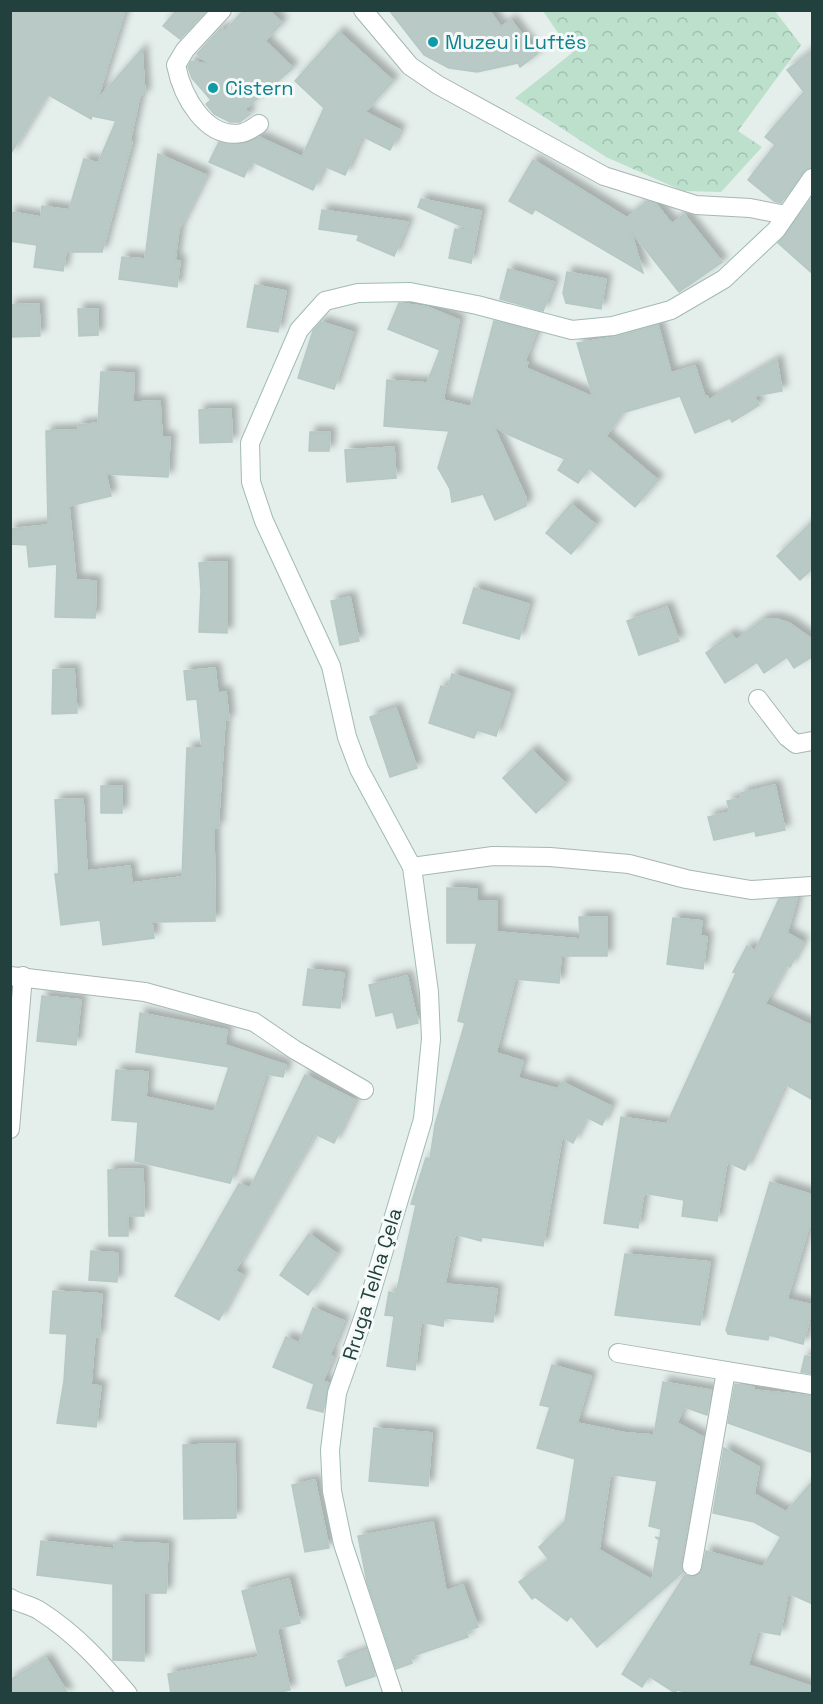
<svg xmlns="http://www.w3.org/2000/svg" width="823" height="1704" viewBox="0 0 823 1704" font-family="'Space Grotesk',sans-serif">
<defs>
<pattern id="park-crowns" width="20" height="18" patternUnits="userSpaceOnUse" patternTransform="scale(1.5)"><rect width="20" height="18" fill="#bce0cc"/><path d="M2 6a3 3 0 1 1 6 0M12 15a3 3 0 1 1 6 0" fill="none" stroke="#a1c1b0"/></pattern>
<filter id="shadow"><feDropShadow dx="5.5" dy="-5.5" stdDeviation="3" flood-color="#0004"/></filter>
</defs>
<rect width="100%" height="100%" fill="#e4eeeb"/>
<!-- park -->
<path fill="url(#park-crowns)" d="M543 11H775L801 45 738 131 762 147 721 192 683 191 606 157 515 98 572 53Z"/>
<!-- building -->
<g fill="#b9c9c5" stroke="#b6c8c4" stroke-width="1.5" fill-rule="evenodd" filter="url(#shadow)">
<path d="M10 10H125L97 100 142 49 145 95H140L130 141 132 142 102 252H66L63 271 34 267 37 245 10 241V212L41 217 42 206 69 210 84 159 98 163 116 121 92 116 91 119 47 94 10 155Z"/>
<path d="M177 10H200L204 13 180 39 163 26Z"/>
<path d="M244 10H269L282 23 265 41 293 68 245 109 250 114 240 122H230L214 114 206 104 211 100 192 78 188 67 191 61 210 65 197 54 221 28 225 31Z"/>
<path d="M389 10H489L501 27 511 20 537 54 520 67 518 63 477 72 449 68 424 55Z"/>
<path d="M339 32 393 81 365 112 400 130 390 150 362 136 345 175 324 166 313 190 251 161 244 177 209 162 219 142 243 144 259 137 302 157 324 108 295 81Z"/>
<path d="M813 50V167L803 172 781 203 774 201 748 180 775 145 765 137 804 92 787 70Z"/>
<path d="M158 154 206 175 179 229 175 260 180 261 177 287 119 279 122 257 145 259Z"/>
<path d="M533 160 627 218 647 201 656 204 672 224 684 214 722 262 679 292 631 231 643 273 535 209 532 214 509 201Z"/>
<path d="M813 197V274L778 243Z"/>
<path d="M421 199 481 211 471 263 449 258 455 229 475 232 418 207Z"/>
<path d="M322 210 408 222 394 256 357 240 359 235 319 229Z"/>
<path d="M508 269 554 282 543 311 500 299Z"/>
<path d="M567 272 606 279 601 309 566 303 563 293Z"/>
<path d="M255 285 286 291 278 332 247 327Z"/>
<path d="M399 303 427 307 459 320 443 400 471 407 494 321 536 332 525 361 528 362 526 368 593 397 577 343 616 337 658 325 671 373 695 366 705 397 707 396 709 400 777 360 782 391 754 396 759 405 732 422 730 418 695 433 680 396 622 413 606 436 658 480 635 507 589 468 578 483 558 470 565 459 507 434 493 425 526 498V506L495 520 483 494 452 502 450 489 438 468 449 431 384 426 387 380 427 383 440 350 388 329Z"/>
<path d="M39 304 40 336 10 337V305Z"/>
<path d="M78 309H98V335L79 336Z"/>
<path d="M321 322 353 332 334 389 298 378 313 331Z"/>
<path d="M101 372 134 373 133 402 160 401 162 437H170L168 477 106 474 111 496 69 506 76 580 96 581 95 618 55 617 57 564 29 567 27 545 10 544V529L48 525 46 431 78 430V425L98 423Z"/>
<path d="M231 409 232 442 200 443 199 410Z"/>
<path d="M310 432H330L329 451H309Z"/>
<path d="M394 447 396 478 347 482 345 450Z"/>
<path d="M571 504 596 525 571 554 546 533Z"/>
<path d="M813 521V568L800 580 777 556Z"/>
<path d="M227 562V633L199 632 201 591 199 563Z"/>
<path d="M474 588 529 604 519 639 463 623Z"/>
<path d="M350 597 359 641 340 645 331 601Z"/>
<path d="M667 607 679 641 639 655 627 621Z"/>
<path d="M764 619H777L789 623 813 640V656L794 668 787 657 764 673 757 662 725 683 706 653 731 634 736 640Z"/>
<path d="M215 668 218 693 226 692 229 720H225L218 828 214 827 215 921 152 922 154 938 103 945 100 920 61 925 55 874H59L55 800 83 799 87 871 130 866 132 883 182 877 187 748H202L197 699 187 700 184 671Z"/>
<path d="M74 669 77 713 52 714 53 670Z"/>
<path d="M452 674 510 693 496 736 477 730 474 738 429 723 441 686 448 688Z"/>
<path d="M396 708 417 768 390 777 370 717Z"/>
<path d="M532 750 566 784 536 813 503 778Z"/>
<path d="M775 785 785 830 756 836 755 831 714 840 708 817 730 812 727 801 742 798 741 793Z"/>
<rect x="101" y="786" width="21" height="27"/>
<path d="M447 888 477 889V901H497V932L580 939 579 917H607V956H561L559 983 515 979 496 1053 523 1061 518 1078 558 1089 562 1082 611 1106 602 1125 586 1117 573 1143 562 1137 543 1246 482 1237 481 1241 455 1234 445 1284 497 1289 493 1322 444 1318 443 1326 421 1322 415 1370 387 1366 394 1316 385 1315 389 1292 396 1294 416 1205 411 1204 426 1158 430 1159 435 1125 465 1023 458 1021 477 943H447Z"/>
<path d="M797 898 787 933 803 942 790 967 786 965 765 1004 813 1026V1100L785 1084 745 1170 727 1162 717 1221 682 1216 684 1200 644 1193 638 1228 604 1223 621 1117 667 1124 736 973 733 972 747 946 755 951 779 899Z"/>
<path d="M673 918 702 921 700 936 707 937 703 969 667 964Z"/>
<path d="M308 969 344 973 340 1008 303 1005Z"/>
<path d="M407 976 418 1023 397 1028 393 1012 376 1016 369 985Z"/>
<path d="M42 996 81 1000 76 1045 37 1041Z"/>
<path d="M140 1013 227 1030 225 1045 286 1065 283 1077 266 1074 230 1183 135 1161 138 1122 112 1120 116 1070 148 1072 146 1097 214 1112 229 1067 136 1052Z"/>
<path d="M305 1075 355 1100 334 1143 315 1134 235 1271 243 1275 219 1320 175 1296 239 1184 250 1188Z"/>
<path d="M143 1169 144 1216H128V1236H109L108 1170Z"/>
<path d="M770 1182 813 1195V1228L809 1226 787 1299 813 1305 803 1344 769 1335 768 1340 728 1334 726 1330Z"/>
<path d="M309 1234 337 1254 308 1295 280 1275Z"/>
<path d="M91 1251 118 1253 117 1282 89 1280Z"/>
<path d="M625 1254 710 1262 700 1325 615 1315Z"/>
<path d="M53 1291 102 1294 99 1337 95 1336 91 1385 101 1386 96 1427 57 1423 64 1381 67 1334 50 1333Z"/>
<path d="M313 1308 344 1321 330 1355 333 1357 323 1381 329 1383 323 1412 307 1408 314 1384 273 1367 286 1337 299 1343Z"/>
<path d="M805 1356 813 1357V1374L801 1372Z"/>
<path d="M552 1365 591 1376 577 1423 626 1433 654 1435 663 1382 711 1390 707 1415 684 1407 677 1423 703 1437 681 1564 683 1572 597 1647 571 1616 567 1621 535 1597 532 1599 519 1582 549 1560 539 1547 565 1522 575 1459 537 1448 550 1407 540 1405ZM616 1475 657 1481 649 1526 661 1529 660 1538 655 1537 659 1540 652 1580 599 1550 610 1476Z"/>
<path d="M735 1384 754 1387 753 1390 813 1396V1453L728 1423Z"/>
<path d="M374 1428 432 1433 428 1486 369 1481Z"/>
<path d="M235 1444 236 1518 184 1519 183 1445Z"/>
<path d="M724 1448 759 1467 754 1494 786 1512 813 1481V1604L788 1593 780 1635 758 1631 748 1665 813 1687V1694H694L677 1690 675 1693 649 1676 642 1687 622 1674 685 1575 695 1577 701 1573 706 1551 763 1567 781 1537 754 1522 713 1513Z"/>
<path d="M315 1480 329 1548 305 1552 292 1485Z"/>
<path d="M433 1522 446 1591 463 1585 478 1627 466 1631 468 1637 410 1657 412 1663 396 1669 367 1582 358 1536Z"/>
<path d="M41 1541 114 1549 115 1542 168 1544 166 1593H144V1661L113 1660V1584L37 1575Z"/>
<path d="M289 1579 300 1623 277 1629 290 1690 272 1694H171L168 1674 259 1657 242 1591Z"/>
<path d="M367 1650 375 1676 346 1686 338 1661Z"/>
<path d="M46 1658 68 1694H10V1680Z"/>
</g>
<g fill="none" stroke-linecap="round" stroke-linejoin="round">
<!-- street casing -->
<g stroke="#a6b7b4" stroke-width="20">
<g id="street">
<path d="M222 10 185 50 176 65C182 95 205 140 242 133 248 132 254 127 259 124"/>
<path d="M363 10 410 66 438 85 604 176 696 205 750 208 786 215"/>
<path d="M758 699 787 737 796 744 812 741"/>
<path d="M412 867 493 856 550 857 629 864 686 879 751 890 812 886"/>
<path d="M10 976 145 992 254 1022 295 1050 364 1090"/>
<path d="M10 1129 23 976"/>
<path d="M618 1353 812 1385"/>
<path d="M692 1566 726 1371"/>
<path d="M10 1598C20 1604 31 1605 40 1611 76 1634 101 1662 128 1694"/>
</g>
</g>
<!-- secondary casing -->
<g stroke="#a1bbb6" stroke-width="20">
<path id="secondary" d="M393 1694 343 1544 332 1491 330 1450 337 1393 366 1310 423 1119 431 1039 429 992 412 867 359 769 347 737 331 666 264 521 251 482 250 443 299 330 325 301 358 293 410 292 477 305 572 330 613 326 671 310 724 279 776 230 812 178"/>
</g>
<!-- street -->
<use href="#street" stroke="#fff" stroke-width="18"/>
<!-- secondary -->
<use href="#secondary" stroke="#fff" stroke-width="18"/>
</g>
<!-- markers -->
<g fill="#0f9aa8" stroke="#f5faf8" stroke-width="2">
<circle cx="433" cy="42" r="6"/>
<circle cx="213" cy="88" r="6"/>
</g>
<g text-anchor="middle" stroke-width="6" stroke-linejoin="round" paint-order="stroke">
<!-- culture labels -->
<g font-size="20" fill="#0d838f" stroke="#f5faf8" text-anchor="start">
<text x="445" y="49">Muzeu i Luftës</text>
<text x="225" y="95">Cistern</text>
</g>
<!-- street labels -->
<g font-size="20" fill="#22413e" stroke="#f5faf8">
<text transform="translate(372 1284) rotate(-73)" y="7">Rruga Telha Çela</text>
</g>
</g>
<!-- border -->
<rect width="823" height="1704" fill="none" stroke="#22413e" stroke-width="24"/>
</svg>
